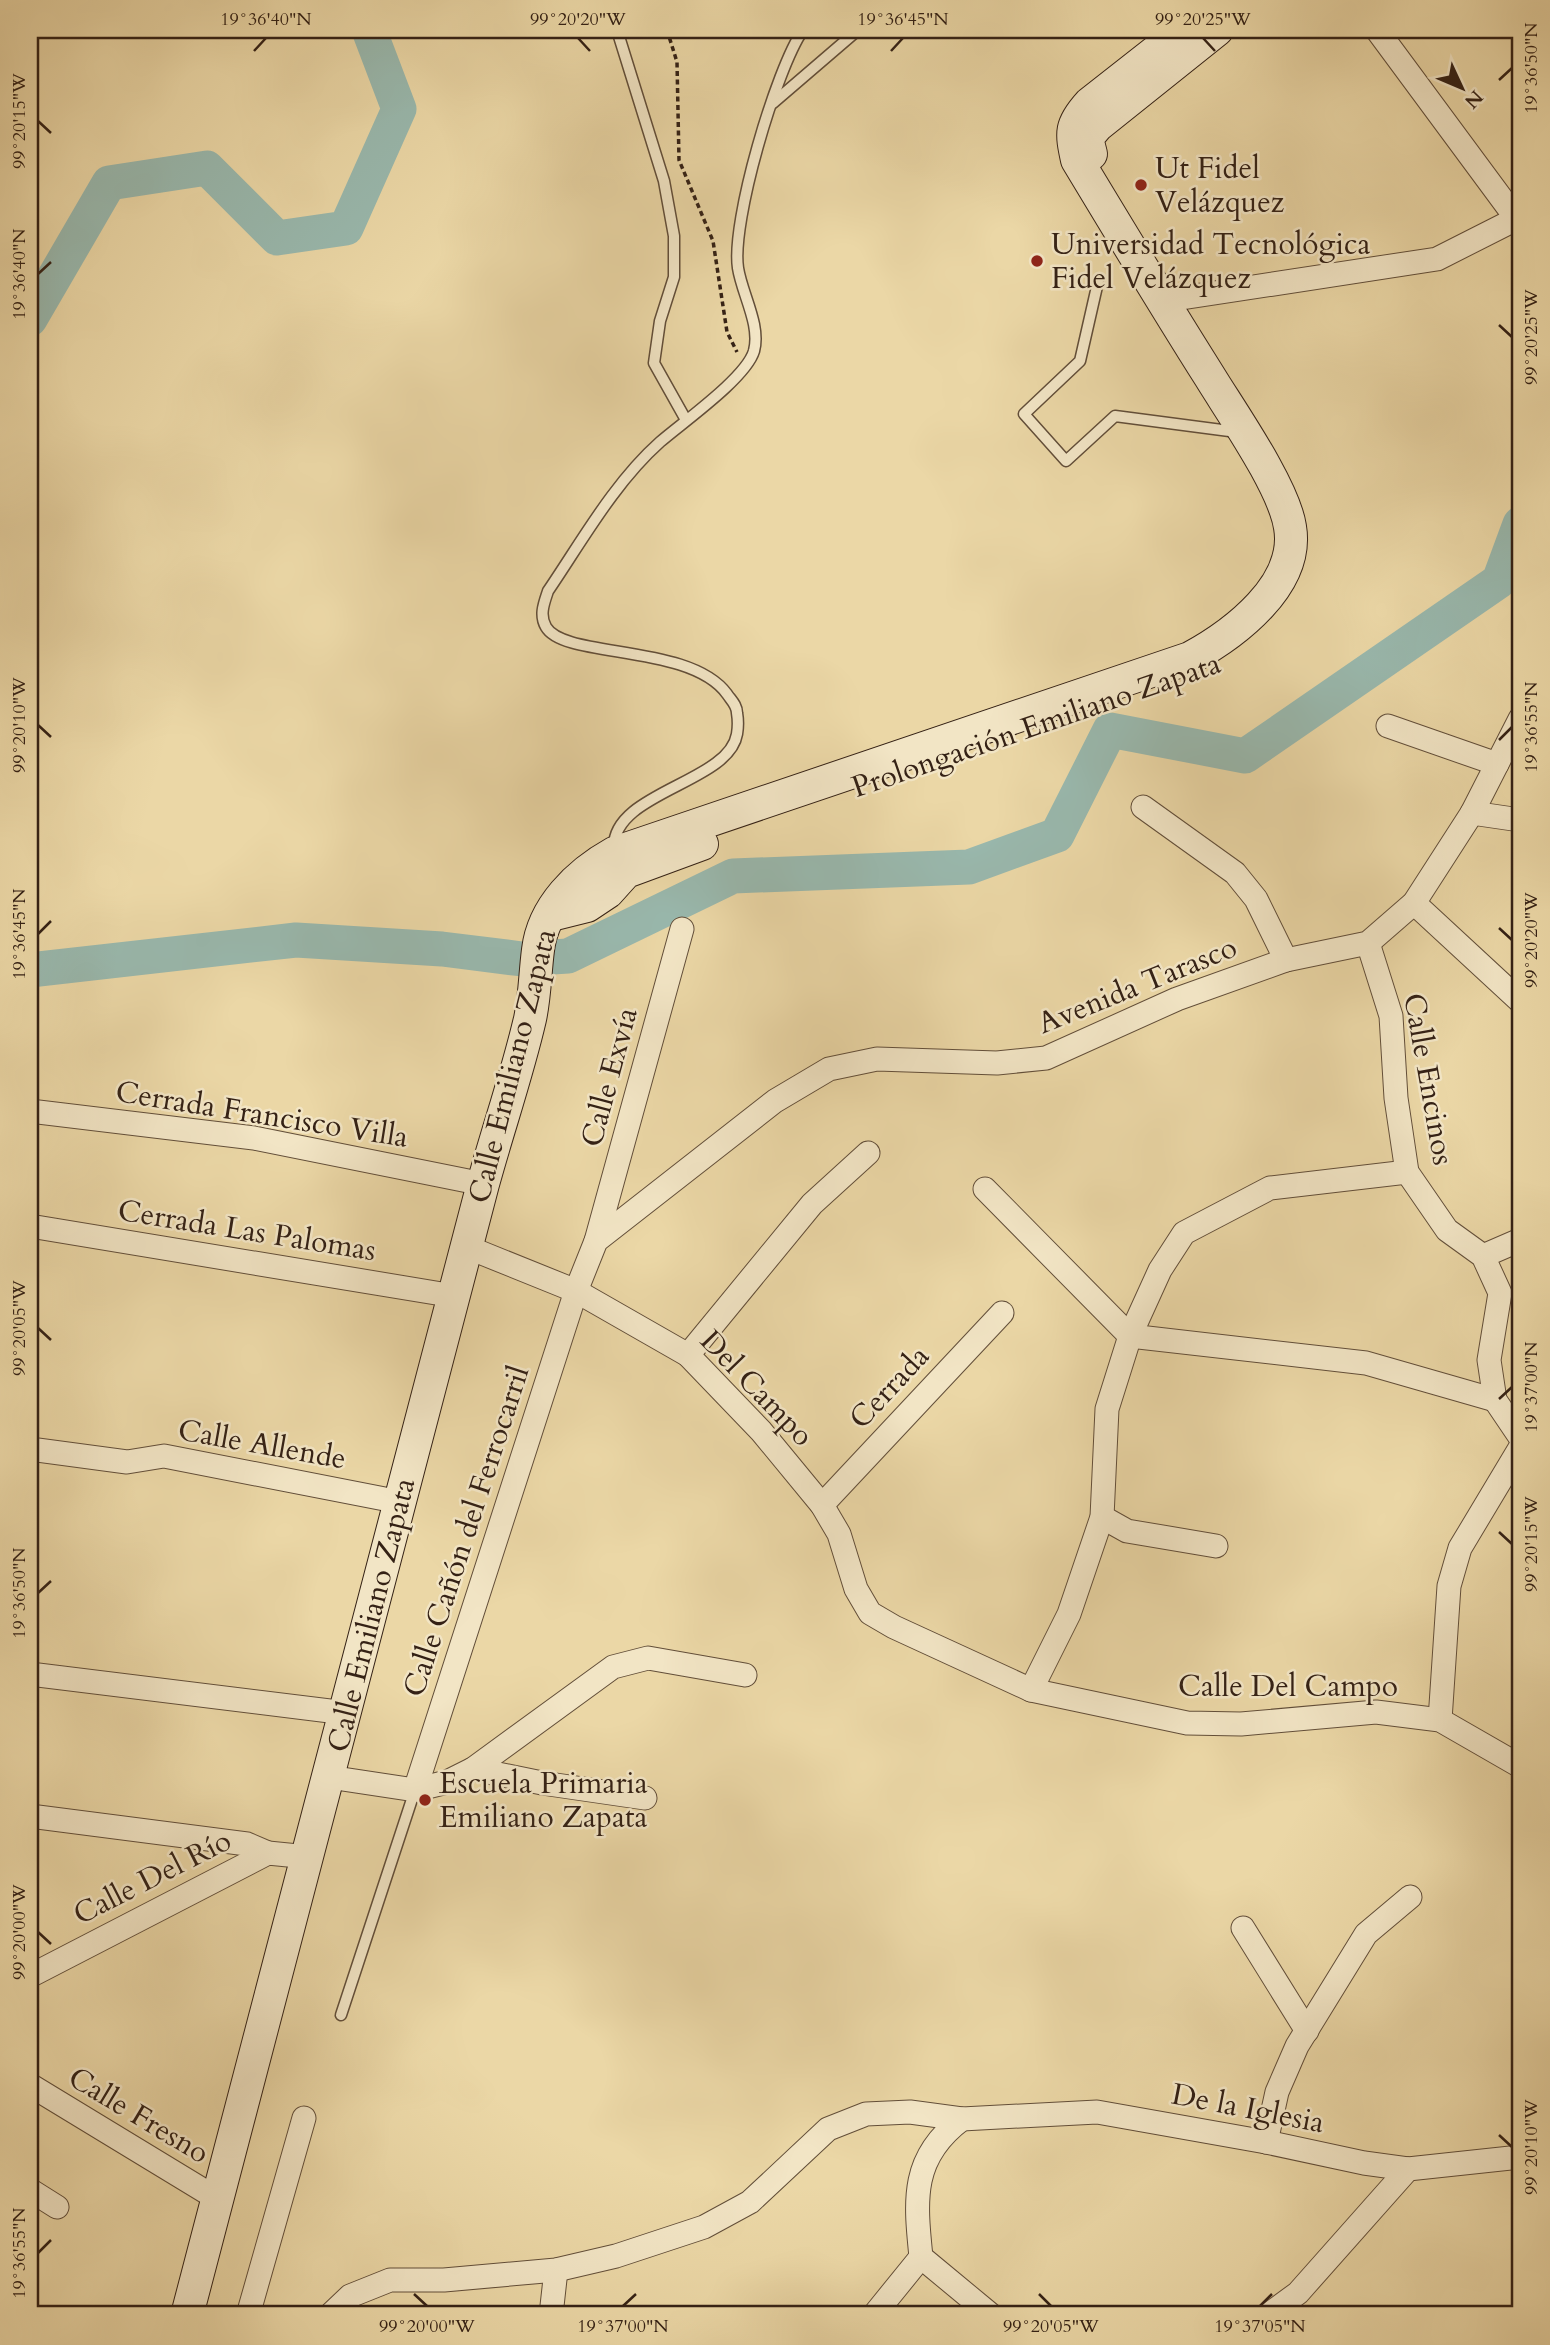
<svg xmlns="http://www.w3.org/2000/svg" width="1550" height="2345" viewBox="0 0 1550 2345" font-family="Cardo,serif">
<rect width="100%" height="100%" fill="#ebd7a6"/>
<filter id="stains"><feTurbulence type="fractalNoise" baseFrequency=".00286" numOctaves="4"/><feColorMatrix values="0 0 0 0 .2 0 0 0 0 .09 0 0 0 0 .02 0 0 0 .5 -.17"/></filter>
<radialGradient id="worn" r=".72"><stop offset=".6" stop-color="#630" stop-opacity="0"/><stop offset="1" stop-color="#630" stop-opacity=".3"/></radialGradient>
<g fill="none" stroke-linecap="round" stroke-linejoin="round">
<!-- river -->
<g stroke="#99b8ad" stroke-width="35">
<path d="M30 319 109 183 207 168 277 238 346 228 399 109 369 30"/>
<path d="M30 970 296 940 442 949 522 959 568 956 733 876 969 867 1057 835 1110 730 1245 756 1499 581 1520 524"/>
</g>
<!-- service casing -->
<g stroke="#624e39" stroke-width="13">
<g id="service">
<path d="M617 30 664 181 674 236V277L660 321 654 363 686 420"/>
<path d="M773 103 858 30"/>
<path d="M1098 282 1080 361 1024 414 1066 461 1115 416 1237 432"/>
<path d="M614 848C612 792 729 783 737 734 738 728 738 719 737 713 737 705 731 700 727 694 690 643 564 659 546 627 539 615 544 603 548 591 582 541 614 483 660 442 683 422 746 378 754 351 761 325 742 294 738 268 731 222 776 69 803 30"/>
<path d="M341 2015 415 1790"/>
</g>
</g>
<!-- minor casing -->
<g stroke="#624e39" stroke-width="25">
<g id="minor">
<path d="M1377 30 1516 218"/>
<path d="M1162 301 1437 259 1520 217"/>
<path d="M1388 726 1497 764"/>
<path d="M1143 807 1235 873 1256 899 1286 960"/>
<path d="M1472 813 1520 820"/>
<path d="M1414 903 1520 1001"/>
<path d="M1368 943 1391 1016 1396 1098 1407 1172 1447 1230 1483 1256 1500 1293 1489 1360 1495 1400 1520 1437"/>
<path d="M30 1111 254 1138 483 1184"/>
<path d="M985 1189 1130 1336 1366 1363 1495 1400"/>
<path d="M30 1226 454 1296"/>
<path d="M596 1241 682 929"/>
<path d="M467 1247 576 1291 688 1355 761 1431 822 1505 839 1534 856 1589 870 1613 894 1627 1031 1690 1187 1723 1241 1724 1376 1712 1440 1720 1520 1766"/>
<path d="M1483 1256 1520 1240"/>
<path d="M688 1355 812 1204 868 1153"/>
<path d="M30 1449 127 1462 164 1456 400 1502"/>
<path d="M822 1505 1002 1313"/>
<path d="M1102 1517 1127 1531 1216 1546"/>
<path d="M30 1674 346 1713"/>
<path d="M1031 1690 1069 1614 1102 1517 1107 1409 1130 1336 1160 1270 1184 1233 1270 1188 1407 1172"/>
<path d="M1440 1720 1449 1586 1460 1548 1520 1448"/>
<path d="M473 1769 542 1783 645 1798"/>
<path d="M329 1777 415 1790 447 1782 473 1769 613 1667 648 1658 745 1675"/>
<path d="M415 1790 576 1291 596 1241 775 1101 829 1069 877 1059 997 1063 1046 1058 1177 999 1286 960 1368 943 1414 903 1472 813 1520 719"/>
<path d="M30 1816 247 1844 268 1853"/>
<path d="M1243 1928 1307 2031"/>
<path d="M30 1976 268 1853 308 1857"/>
<path d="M30 2085 216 2198"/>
<path d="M1266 2142 1277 2092 1297 2046 1366 1934 1410 1897"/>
<path d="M30 2190 57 2207"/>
<path d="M921 2257 991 2315"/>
<path d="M248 2315 304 2118"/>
<path d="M330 2315 350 2296 390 2280H444L556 2270 616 2256 704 2227 750 2202 828 2129 866 2114 910 2112 962 2119 1097 2112 1266 2142 1364 2163 1408 2169 1520 2157"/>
<path d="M551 2315 556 2270"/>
<path d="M874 2315 921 2257C915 2199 911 2157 962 2119"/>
<path d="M1268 2315 1298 2293 1408 2169"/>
</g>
</g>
<!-- secondary casing -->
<g stroke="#342115" stroke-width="34">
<g id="secondary">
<path d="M1091 154 1087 138 1097 126 1217 30"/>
<path d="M551 915 587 906 608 892 626 872 702 844"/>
<path d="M187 2315 483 1184C498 1129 517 1075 530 1019 535 996 535 973 538 950 543 907 578 873 614 853L1190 658C1234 634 1300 585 1290 527 1284 487 1232 413 1210 377 1165 306 1121 233 1077 160 1071 132 1070 125 1090 103L1183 30"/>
</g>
</g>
<!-- path -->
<path stroke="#342115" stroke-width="3.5" stroke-dasharray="5 3.5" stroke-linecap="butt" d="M667 30 677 62 679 160 713 241 727 332 737 352"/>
<!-- service -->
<use href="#service" stroke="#f2e5c5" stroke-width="10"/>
<!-- minor -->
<use href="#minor" stroke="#f2e5c5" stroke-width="23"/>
<!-- secondary -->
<use href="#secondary" stroke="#f2e5c5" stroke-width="32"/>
</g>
<!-- ticks -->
<path fill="none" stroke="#342115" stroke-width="2.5" d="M578 38 590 51M1203 38 1215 51M254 51 266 38M891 51 903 38M1499 80 1512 68M38 121 51 133M38 274 51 262M1499 325 1512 337M38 725 51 737M1499 740 1512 727M1499 928 1512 940M38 934 51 921M38 1328 51 1340M1499 1399 1512 1387M1499 1532 1512 1544M38 1593 51 1581M38 1932 51 1944M1499 2135 1512 2147M38 2253 51 2240M414 2294 427 2306M1039 2294 1051 2306M623 2306 636 2294M1260 2306 1272 2294"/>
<!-- markers -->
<g fill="#8f2418" stroke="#f2e5c5" stroke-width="2.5">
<circle cx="1141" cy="185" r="7"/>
<circle cx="1037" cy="261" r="7"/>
<circle cx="425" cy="1800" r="7"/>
</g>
<g text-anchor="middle" stroke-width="5" stroke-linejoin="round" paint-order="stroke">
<!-- poi labels -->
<g font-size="30" fill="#342115" stroke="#f2e5c5" text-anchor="start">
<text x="1155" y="178">Ut Fidel<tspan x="1155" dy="34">Velázquez</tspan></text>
<text x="1051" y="254">Universidad Tecnológica<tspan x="1051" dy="34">Fidel Velázquez</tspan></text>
<text x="439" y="1793">Escuela Primaria<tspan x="439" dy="34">Emiliano Zapata</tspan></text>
</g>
<!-- street labels -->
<g font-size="30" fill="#342115" stroke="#f2e5c5">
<text transform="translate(1036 725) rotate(-19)" y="10">Prolongación Emiliano Zapata</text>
<text transform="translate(1137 985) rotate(-22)" y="10">Avenida Tarasco</text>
<text transform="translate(512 1066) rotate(-76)" y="10">Calle Emiliano Zapata</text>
<text transform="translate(609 1077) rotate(-75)" y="10">Calle Exvía</text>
<text transform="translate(1429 1079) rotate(80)" y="10">Calle Encinos</text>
<text transform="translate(262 1114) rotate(9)" y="10">Cerrada Francisco Villa</text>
<text transform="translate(247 1230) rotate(9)" y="10">Cerrada Las Palomas</text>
<text transform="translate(889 1387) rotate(-47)" y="10">Cerrada</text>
<text transform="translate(757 1388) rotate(46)" y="10">Del Campo</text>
<text transform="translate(262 1444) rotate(10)" y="10">Calle Allende</text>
<text transform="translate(466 1531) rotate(-72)" y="10">Calle Cañón del Ferrocarril</text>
<text transform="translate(371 1615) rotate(-76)" y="10">Calle Emiliano Zapata</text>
<text x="1288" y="1696">Calle Del Campo</text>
<text transform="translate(152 1877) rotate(-27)" y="10">Calle Del Río</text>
<text transform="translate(1248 2108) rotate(11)" y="10">De la Iglesia</text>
<text transform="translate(139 2115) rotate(31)" y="10">Calle Fresno</text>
</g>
</g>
<!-- margin -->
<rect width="1550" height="2345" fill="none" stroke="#ebd7a6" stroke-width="77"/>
<!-- north arrow -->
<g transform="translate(1462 88) rotate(134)" stroke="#f2e5c5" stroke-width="5" paint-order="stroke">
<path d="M0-5L12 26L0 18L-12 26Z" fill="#342115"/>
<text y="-10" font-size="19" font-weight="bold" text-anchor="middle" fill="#342115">N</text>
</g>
<rect x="38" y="38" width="1474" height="2268" fill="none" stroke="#342115" stroke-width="2.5"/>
<g font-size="18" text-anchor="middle" fill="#342115">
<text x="266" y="25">19°36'40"N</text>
<text x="578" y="25">99°20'20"W</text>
<text x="903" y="25">19°36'45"N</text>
<text x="1203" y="25">99°20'25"W</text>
<text transform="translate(1531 68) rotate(-90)" y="6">19°36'50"N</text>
<text transform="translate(19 121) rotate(-90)" y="6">99°20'15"W</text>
<text transform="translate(19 274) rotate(-90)" y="6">19°36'40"N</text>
<text transform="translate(1531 337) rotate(-90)" y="6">99°20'25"W</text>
<text transform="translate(19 725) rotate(-90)" y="6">99°20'10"W</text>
<text transform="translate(1531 727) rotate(-90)" y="6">19°36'55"N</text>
<text transform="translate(19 934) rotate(-90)" y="6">19°36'45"N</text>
<text transform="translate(1531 940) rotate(-90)" y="6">99°20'20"W</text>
<text transform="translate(19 1328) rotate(-90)" y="6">99°20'05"W</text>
<text transform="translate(1531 1387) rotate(-90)" y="6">19°37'00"N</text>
<text transform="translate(1531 1544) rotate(-90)" y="6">99°20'15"W</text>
<text transform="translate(19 1593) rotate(-90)" y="6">19°36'50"N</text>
<text transform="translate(19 1932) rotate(-90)" y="6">99°20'00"W</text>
<text transform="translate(1531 2147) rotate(-90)" y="6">99°20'10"W</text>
<text transform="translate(19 2253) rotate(-90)" y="6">19°36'55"N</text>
<text x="427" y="2332">99°20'00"W</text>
<text x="623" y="2332">19°37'00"N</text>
<text x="1051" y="2332">99°20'05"W</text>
<text x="1260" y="2332">19°37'05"N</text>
</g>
<rect width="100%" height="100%" filter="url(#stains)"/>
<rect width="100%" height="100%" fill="url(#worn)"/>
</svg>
